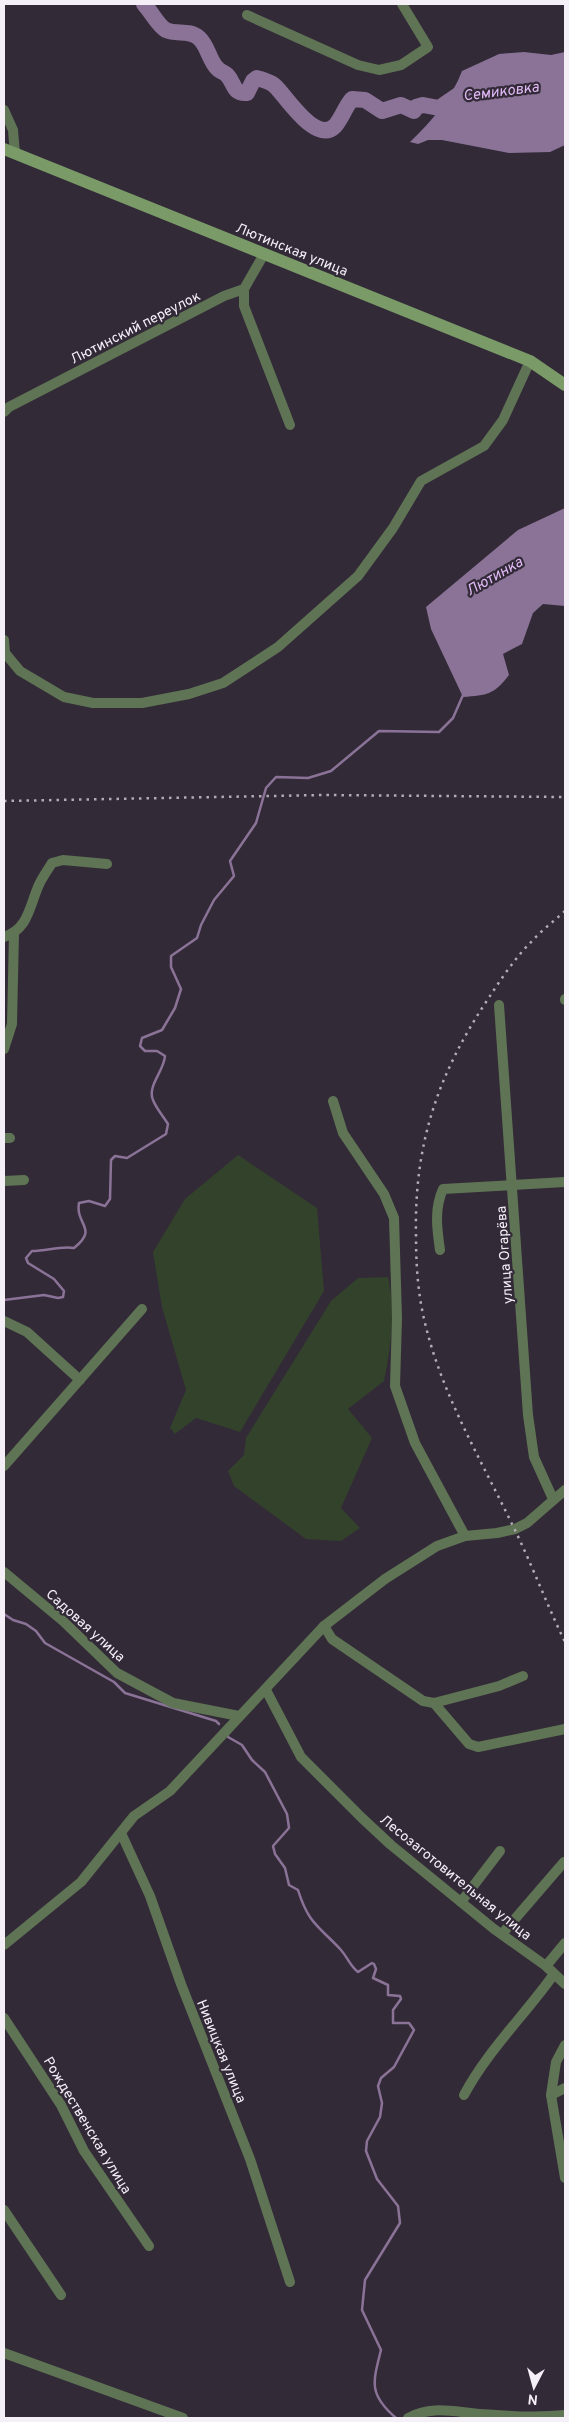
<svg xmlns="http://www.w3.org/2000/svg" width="569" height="2422" viewBox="0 0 569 2422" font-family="Overpass,sans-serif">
<rect width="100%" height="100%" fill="#332a38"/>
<!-- green -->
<g fill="#33422b">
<path d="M238 1155 317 1208 324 1291 240 1432 196 1418 175 1434 170 1428 186 1390 162 1307 153 1252 185 1199Z"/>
<path d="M388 1277C396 1312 391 1346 384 1381L348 1409 372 1438 341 1508 360 1528 341 1541 306 1539 234 1486 228 1471 244 1455 246 1438 331 1301 358 1278Z"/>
</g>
<!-- water -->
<g fill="#8a7397">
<path d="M524 52 551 55 565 52V145L550 152 509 153 442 140H428L418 144 410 142C431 122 452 98 462 71L499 54Z"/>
<path d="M565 508V606L543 604 533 613 522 644 503 654 509 675C494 695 487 695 463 697L431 629 426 607 518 530Z"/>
</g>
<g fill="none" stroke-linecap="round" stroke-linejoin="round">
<!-- stream -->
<g stroke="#8a7397" stroke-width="2.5">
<path d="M4 1300 44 1295 58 1298 63 1297 64 1291 54 1279 28 1263 26 1258 32 1251C47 1251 59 1246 74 1248 99 1228 75 1225 79 1203L89 1201 105 1206 110 1199 111 1160 115 1156 127 1158 166 1134 168 1124C163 1116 156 1108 153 1100 147 1086 164 1071 165 1056L157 1051H145L140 1046 142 1038 162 1030 175 1008 181 989 171 967V956L197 938 201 925 214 900 234 876 230 861 256 823 266 788 276 777 308 778 331 771 379 731 439 732 453 718 463 695"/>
<path d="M4 1614 13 1620 26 1624 36 1631 45 1643 114 1682 125 1693 216 1721 219 1724"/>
<path d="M227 1734 228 1737 242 1745 252 1760 265 1772 287 1814 289 1828 273 1846 275 1854 285 1868 289 1885 298 1890C309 1925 319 1926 341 1950 348 1958 350 1966 358 1972L372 1963 374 1964 376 1969 373 1978 388 1985V1995L400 1996 401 1999 393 2010V2023H409L414 2030 394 2067 381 2078 378 2086 382 2103 380 2117 367 2141 366 2151 377 2179 398 2206 400 2223 365 2280 362 2310 381 2350C373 2382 368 2394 396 2418"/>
</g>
<!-- river -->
<path stroke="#8a7397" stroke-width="16" d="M144 4C151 11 158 26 166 30 177 35 189 29 199 38 208 46 209 60 217 68 219 71 224 72 227 75 235 83 232 94 247 93L253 81 257 78C263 80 271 82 275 86 286 96 316 145 335 126 342 118 345 107 352 99L365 100 382 111 401 105 414 111 416 107 423 105 439 108 458 95"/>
<!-- street -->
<g stroke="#5f7454" stroke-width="10">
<path d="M247 15 358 65 379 70 401 65 428 47 402 4"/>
<path d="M4 110 13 130 15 154"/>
<path d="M244 289V306L290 425"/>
<path d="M4 412 9 407 224 296 244 289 264 254"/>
<path d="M4 640 5 653 20 671 64 697 93 703H142L189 694 223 683 278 647 358 576 393 528 421 481 484 446 503 420 530 361"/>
<path d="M4 937C28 929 29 908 38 887 41 879 47 871 52 863L63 860 107 864"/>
<path d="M565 999V1000"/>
<path d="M499 1005 528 1415 534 1457 553 1499"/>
<path d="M4 1049 12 1024 14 933"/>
<path d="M333 1101 343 1133 384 1194 394 1218 397 1318 395 1386 415 1443 465 1536"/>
<path d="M4 1138H10"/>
<path d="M4 1181 24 1180"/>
<path d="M440 1250C437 1229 434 1209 443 1189L565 1182"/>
<path d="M4 1321 27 1332 80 1380"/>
<path d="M4 1466 142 1309"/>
<path d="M4 1572 63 1621 117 1673 173 1703 239 1716"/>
<path d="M324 1626 332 1639 423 1701 434 1703 499 1686 523 1676"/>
<path d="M266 1690 301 1757 362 1818 391 1845 494 1929 546 1966 565 1984"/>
<path d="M434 1703 469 1744 478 1747 565 1729"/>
<path d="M121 1833 150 1896 181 1984 250 2159 290 2282"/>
<path d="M461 1902 500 1851"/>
<path d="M502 1934 564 1862"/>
<path d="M4 1945 81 1882 134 1816 170 1791 324 1626 385 1579 437 1546 465 1536 497 1533 515 1529 527 1523 565 1490"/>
<path d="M546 1966 565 1943"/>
<path d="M4 2018 61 2105 84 2151 149 2246"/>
<path d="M565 2045 556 2062 551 2095 565 2178"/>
<path d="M464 2095C488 2050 525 2015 554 1974"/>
<path d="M551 2095 565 2088"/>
<path d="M4 2210 61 2295"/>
<path d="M4 2353 183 2418"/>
<path d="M408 2418C431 2405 454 2412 480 2414 508 2416 537 2418 565 2415"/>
</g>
<!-- secondary -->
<path stroke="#7a9b68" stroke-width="12" d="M4 149 530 361 565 385"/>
<!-- rail -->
<g stroke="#b3acb6" stroke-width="2.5" stroke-dasharray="2.5 5" stroke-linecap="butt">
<path d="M4 801 323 795 565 797"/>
<path d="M565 911C554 921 542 930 532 941 515 958 501 979 488 999 438 1074 414 1144 416 1235 416 1266 418 1297 426 1327 443 1396 481 1460 512 1524 531 1562 546 1603 565 1642"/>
</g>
</g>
<g text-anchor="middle" stroke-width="4.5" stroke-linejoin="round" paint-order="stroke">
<!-- street labels -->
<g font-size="14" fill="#f5eff8" stroke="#332a38">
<text transform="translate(292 249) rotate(22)" y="5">Лютинская улица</text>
<text transform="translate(135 327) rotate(-27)" y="5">Лютинский переулок</text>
<text transform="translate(504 1255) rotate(-94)" y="5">улица Огарёва</text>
<text transform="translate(86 1625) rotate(42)" y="5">Садовая улица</text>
<text transform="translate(456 1877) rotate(39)" y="5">Лесозаготовительная улица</text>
<text transform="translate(222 2051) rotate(68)" y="5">Нивицкая улица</text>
<text transform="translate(88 2125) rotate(59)" y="5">Рождественская улица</text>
</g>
<!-- water labels -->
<g font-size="15" font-style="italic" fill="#e2bbf7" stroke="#332a38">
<text transform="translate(501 91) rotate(-7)" y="5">Семиковка</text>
<text transform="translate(494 576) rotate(-30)" y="5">Лютинка</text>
</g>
</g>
<!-- border -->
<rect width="569" height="2422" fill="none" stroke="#f5eff8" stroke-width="10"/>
<!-- north arrow -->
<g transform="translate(534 2387) rotate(186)" stroke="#332a38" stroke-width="4" paint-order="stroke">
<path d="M0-4L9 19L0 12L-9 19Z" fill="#f5eff8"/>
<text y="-8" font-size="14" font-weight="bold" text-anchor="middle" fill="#f5eff8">N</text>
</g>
</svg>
